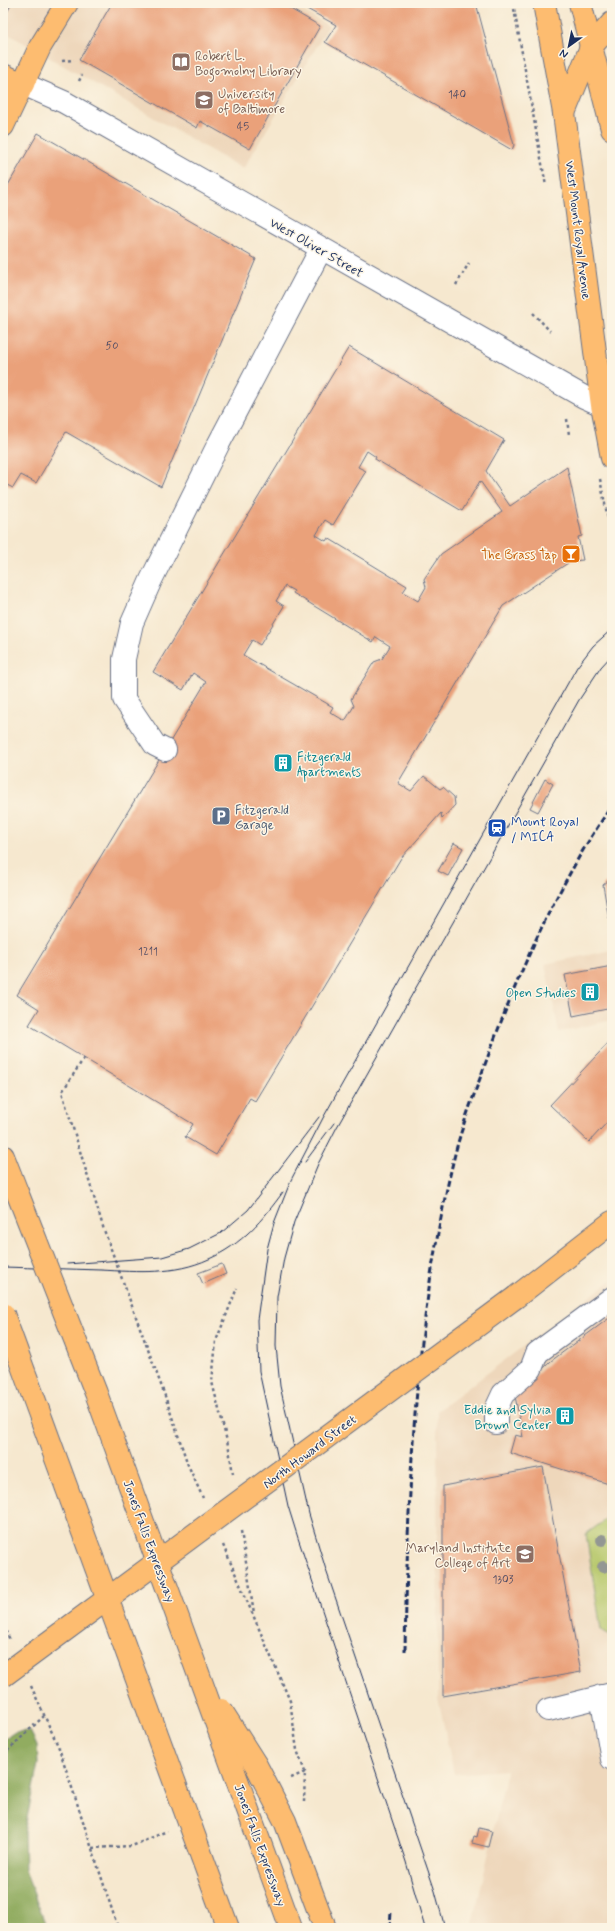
<svg xmlns="http://www.w3.org/2000/svg" width="615" height="1931" viewBox="0 0 615 1931" font-family="Mynerve,sans-serif">
<rect width="100%" height="100%" fill="#fcf5e5"/>
<filter id="ink" filterUnits="userSpaceOnUse"><feTurbulence type="fractalNoise" baseFrequency=".025" numOctaves="2"/><feDisplacementMap in="SourceGraphic" scale="8" xChannelSelector="R" yChannelSelector="G"/><feConvolveMatrix kernelMatrix="1 2 1 2 8 2 1 2 1" color-interpolation-filters="sRGB"/></filter>
<filter id="wash" filterUnits="userSpaceOnUse"><feTurbulence type="fractalNoise" baseFrequency=".012" numOctaves="4" result="noise"/><feDisplacementMap in="SourceGraphic" scale="16" xChannelSelector="R" yChannelSelector="G"/><feGaussianBlur stdDeviation="0.9" result="paint"/><feColorMatrix in="noise" values="0 0 0 0 0 0 0 0 0 0 0 0 0 0 0 0 0 1.4 0 .05"/><feComposite in="paint" operator="in"/></filter>
<g filter="url(#wash)">
<rect width="100%" height="100%" fill="#f6e8cf"/>
<!-- built -->
<g fill="#eed7bb">
<path d="M3 3H289L329 26 243 169 3 31Z"/>
<path d="M612 950V1020L559 1032 545 964Z"/>
<path d="M612 1280V1928H472L507 1770 454 1774 438 1698 437 1411Z"/>
</g>
<!-- green -->
<path fill="#b7c86c" stroke="#697c65" d="M612 1515V1636L601 1630 586 1534Z"/>
<!-- forest -->
<path fill="#91ac60" stroke="#566e5f" d="M30 1731 37 1745 38 1764 24 1833 25 1871 47 1928H3V1740L15 1732Z"/>
<g id="blocks">
<!-- building -->
<g fill="#eaa17a" fill-rule="evenodd">
<path d="M3 3H12L5 16 3 15Z"/>
<path d="M112 3H280L320 26 250 149 200 121 197 128 79 60Z"/>
<path d="M296 3H476L514 145 512 150 325 42 336 25Z"/>
<path d="M38 133 256 259 161 487 66 432 36 483 21 475 13 488 3 483V194Z"/>
<path d="M349 347 504 440 486 471 510 506 567 467 582 536 578 537 583 560 571 561 503 606 398 783 411 791 424 776 440 789 443 787 454 797 455 805 442 819 441 813 401 858 255 1101 250 1098 216 1155 185 1137 193 1124 29 1025 39 1009 17 995 206 682 193 673 183 690 153 672ZM367 451 376 457 375 459 462 511 480 481 502 512 441 554 424 579 426 587 418 601 403 592 407 586 328 538 326 541 316 535 325 520 333 525 366 471 358 467ZM285 586 294 591 293 593 373 642 376 637 390 646 382 659 374 662 351 699 354 706 345 721 330 712 333 707 243 655 252 640 260 645 284 606 276 601Z"/>
<path d="M545 779 553 784 538 812 530 808Z"/>
<path d="M454 843 463 848 448 876 438 871Z"/>
<path d="M612 879V931H611L603 885 609 880Z"/>
<path d="M612 966V1008L573 1016 565 975Z"/>
<path d="M612 1039V1117L589 1142 550 1105Z"/>
<path d="M222 1264 226 1274 203 1284 198 1273Z"/>
<path d="M612 1316V1462L609 1463 612 1469V1485L510 1453 515 1435 523 1437 515 1396 551 1361Z"/>
<path d="M543 1467 581 1672 443 1696V1486Z"/>
<path d="M479 1828 492 1831 488 1847 472 1843 474 1836 477 1837Z"/>
</g>
</g>
</g>
<g filter="url(#ink)">
<use href="#blocks" fill-opacity="0" stroke="#687086" stroke-width="1"/>
<g fill="none" stroke-linecap="round" stroke-linejoin="round">
<!-- minor casing -->
<g stroke="#687086" stroke-width="24">
<g id="minor">
<path d="M23 84 64 102 584 397 602 405 612 403"/>
<path d="M165 750 155 745 124 699V659L132 623 151 580 218 445 321 249"/>
<path d="M496 1423V1409L503 1394 531 1369 537 1353 612 1298"/>
<path d="M601 1696 612 1759"/>
<path d="M548 1710 612 1694"/>
</g>
</g>
<!-- major casing -->
<g stroke="#687086" stroke-width="24">
<g id="major">
<path d="M544 3 564 113 602 405 612 458"/>
<path d="M580 3 612 129"/>
<path d="M564 113 591 47 612 23"/>
<path d="M3 126 40 47 67 3"/>
<path d="M516 1297 612 1222"/>
</g>
</g>
<!-- highway casing -->
<g stroke="#687086" stroke-width="24">
<g id="highway">
<path d="M3 75 23 84"/>
<path d="M3 1156 17 1192"/>
</g>
</g>
<!-- path -->
<g stroke="#687086" stroke-width="2.5" stroke-dasharray="3 3" stroke-linecap="butt">
<path d="M513 3 546 186"/>
<path d="M62 61 74 60"/>
<path d="M79 81 82 75"/>
<path d="M456 285 469 263"/>
<path d="M533 313 550 331"/>
<path d="M567 419 569 435"/>
<path d="M600 479 612 539"/>
<path d="M84 1058 62 1092 104 1230 164 1393 188 1465 203 1498"/>
<path d="M233 1474 229 1449 212 1382 216 1341 237 1288"/>
<path d="M241 1531 254 1613"/>
<path d="M223 1545 290 1701 297 1750 305 1772 304 1802"/>
<path d="M3 1625 10 1640"/>
<path d="M31 1686 59 1748 118 1928"/>
<path d="M3 1755 44 1716"/>
<path d="M291 1778 305 1772"/>
<path d="M92 1848 132 1846 167 1831"/>
</g>
<!-- minor -->
<use href="#minor" stroke="#fff" stroke-width="22"/>
<!-- major -->
<use href="#major" stroke="#fdbc6f" stroke-width="22"/>
<!-- highway -->
<use href="#highway" stroke="#fdbc6f" stroke-width="22"/>
<!-- tram -->
<g stroke="#1b2f5e" stroke-width="1">
<path d="M305 1162 334 1123"/>
<path d="M67 1264 162 1257 189 1249 221 1233 248 1210 319 1117"/>
<path d="M3 1267C36 1268 68 1269 101 1270 138 1272 174 1275 209 1259 241 1245 263 1220 283 1192"/>
<path d="M425 1928 406 1862 298 1538 288 1506 259 1371 257 1320 267 1249 274 1223 291 1180 323 1118 577 667 593 646 612 629"/>
<path d="M445 1928 435 1891 326 1570 309 1514 280 1386 276 1346 277 1297 284 1258 294 1222 318 1164 337 1127 579 700 601 667 612 655"/>
</g>
<!-- rail -->
<g stroke="#1b2f5e" stroke-width="3" stroke-dasharray="6 3" stroke-linecap="butt">
<path d="M405 1651C408 1485 415 1316 455 1154 462 1126 473 1098 483 1070 508 1001 536 932 573 868 584 847 597 828 610 808"/>
<path d="M390 1928 391 1911"/>
</g>
<!-- major-bridge casing -->
<g stroke="#687086" stroke-width="24" stroke-linecap="butt">
<path id="major-bridge" d="M3 1676 516 1297"/>
</g>
<!-- highway-bridge casing -->
<g stroke="#687086" stroke-width="24" stroke-linecap="butt">
<g id="highway-bridge">
<path d="M17 1192 96 1393 291 1928"/>
<path d="M3 1314 228 1928"/>
<path d="M221 1710 256 1765 285 1821 325 1928"/>
</g>
</g>
<!-- major-bridge -->
<use href="#major-bridge" stroke="#fdbc6f" stroke-width="22"/>
<!-- highway-bridge -->
<use href="#highway-bridge" stroke="#fdbc6f" stroke-width="22"/>
</g>
<!-- trees -->
<g fill="#939793">
<circle cx="602" cy="1540" r="6"/>
<circle cx="603" cy="1567" r="6"/>
</g>
</g>
<!-- icons -->
<defs>
<g id="library-square" transform="scale(1)"><rect x="-9" y="-9" width="18" height="18" rx="4" fill="#8d6e63" stroke="#fcf5e5"/><path d="M-6-4Q-3-5.5-.7-3.5V5Q-3 3-6 4ZM6-4Q3-5.5 .7-3.5V5Q3 3 6 4Z" fill="#fff"/></g>
<g id="university-square" transform="scale(1)"><rect x="-9" y="-9" width="18" height="18" rx="4" fill="#8d6e63" stroke="#fcf5e5"/><path d="M0-5L7-2L0 1L-7-2ZM-4 1L0 2.5L4 1V4Q0 6-4 4Z" fill="#fff"/></g>
<g id="bar-square" transform="scale(1)"><rect x="-9" y="-9" width="18" height="18" rx="4" fill="#e8710a" stroke="#fcf5e5"/><path d="M-6-5H6L.8 .8V4.5H3.5V6h-7V4.5H-.8V.8Z" fill="#fff"/></g>
<g id="building-square" transform="scale(1)"><rect x="-9" y="-9" width="18" height="18" rx="4" fill="#0f9aa8" stroke="#fcf5e5"/><path d="M-4-6H4V6H1V3H-1V6H-4ZM-2.5-4.3h1.7v1.8h-1.7ZM.8-4.3h1.7v1.8H.8ZM-2.5-1h1.7V.8h-1.7ZM.8-1h1.7V.8H.8Z" fill="#fff"/></g>
<g id="parking-square" transform="scale(1)"><rect x="-9" y="-9" width="18" height="18" rx="4" fill="#5c6f8a" stroke="#fcf5e5"/><path d="M-3.5-5.5H1a3.5 3.5 0 0 1 0 7H-1V5.5H-3.5ZM-1-3.4V-.6H.8a1.4 1.4 0 0 0 0-2.8Z" fill="#fff"/></g>
<g id="station-square" transform="scale(1)"><rect x="-9" y="-9" width="18" height="18" rx="4" fill="#1a4fb4" stroke="#fcf5e5"/><path d="M-3-6H3Q5-6 5-4V2Q5 4 3 4L4.5 6H3L1.5 4h-3L-3 6H-4.5L-3 4Q-5 4-5 2V-4Q-5-6-3-6ZM-3.5-4v3h7v-3ZM-3.5 1v1.5H-2V1ZM2 1v1.5H3.5V1Z" fill="#fff"/></g>
</defs>
<g fill-rule="evenodd">
<use href="#library-square" x="181" y="62"/>
<use href="#university-square" x="204" y="100"/>
<use href="#bar-square" x="571" y="554"/>
<use href="#building-square" x="283" y="763"/>
<use href="#parking-square" x="221" y="816"/>
<use href="#station-square" x="497" y="828"/>
<use href="#building-square" x="590" y="992"/>
<use href="#building-square" x="565" y="1416"/>
<use href="#university-square" x="525" y="1554"/>
</g>
<g text-anchor="middle" stroke-width="3" stroke-linejoin="round" paint-order="stroke">
<!-- number labels -->
<g font-size="11" fill="#4f4c65">
<text x="457" y="98">140</text>
<text x="243" y="130">45</text>
<text x="112" y="349">50</text>
<text x="148" y="955">1211</text>
<text x="503" y="1583">1303</text>
</g>
<!-- education labels -->
<g font-size="13" fill="#785e54" stroke="#fcf5e5" text-anchor="start">
<text x="195" y="60">Robert L.<tspan x="195" dy="15">Bogomolny Library</tspan></text>
<text x="218" y="98">University<tspan x="218" dy="15">of Baltimore</tspan></text>
<text x="511" y="1552" text-anchor="end">Maryland Institute<tspan x="511" dy="15">College of Art</tspan></text>
</g>
<!-- street labels -->
<g font-size="13" fill="#1b2f5e" stroke="#fcf5e5">
<text transform="translate(579 230) rotate(83)" y="5">West Mount Royal Avenue</text>
<text transform="translate(317 247) rotate(30)" y="5">West Oliver Street</text>
<text transform="translate(309 1451) rotate(-37)" y="5">North Howard Street</text>
<text transform="translate(150 1541) rotate(70)" y="5">Jones Falls Expressway</text>
<text transform="translate(261 1845) rotate(70)" y="5">Jones Falls Expressway</text>
</g>
<!-- food labels -->
<g font-size="13" fill="#c56008" stroke="#fcf5e5" text-anchor="end">
<text x="557" y="559">The Brass Tap</text>
</g>
<!-- culture labels -->
<g font-size="13" fill="#0d838f" stroke="#fcf5e5" text-anchor="end">
<text x="297" y="761" text-anchor="start">Fitzgerald<tspan x="297" dy="15">Apartments</tspan></text>
<text x="576" y="997">Open Studies</text>
<text x="551" y="1414">Eddie and Sylvia<tspan x="551" dy="15">Brown Center</tspan></text>
</g>
<!-- service labels -->
<g font-size="13" fill="#4e5e75" stroke="#fcf5e5" text-anchor="start">
<text x="235" y="814">Fitzgerald<tspan x="235" dy="15">Garage</tspan></text>
</g>
<!-- transit labels -->
<g font-size="13" fill="#164399" stroke="#fcf5e5" text-anchor="start">
<text x="511" y="826">Mount Royal<tspan x="511" dy="15">/ MICA</tspan></text>
</g>
</g>
<!-- margin -->
<rect width="615" height="1931" fill="none" stroke="#fcf5e5" stroke-width="16"/>
<!-- north arrow -->
<g transform="translate(569 46) rotate(213)" stroke="#fcf5e5" stroke-width="3" paint-order="stroke">
<path d="M0-3L7 15L0 10L-7 15Z" fill="#1b2f5e"/>
<text y="-6" font-size="11" font-weight="bold" text-anchor="middle" fill="#1b2f5e">N</text>
</g>
</svg>
